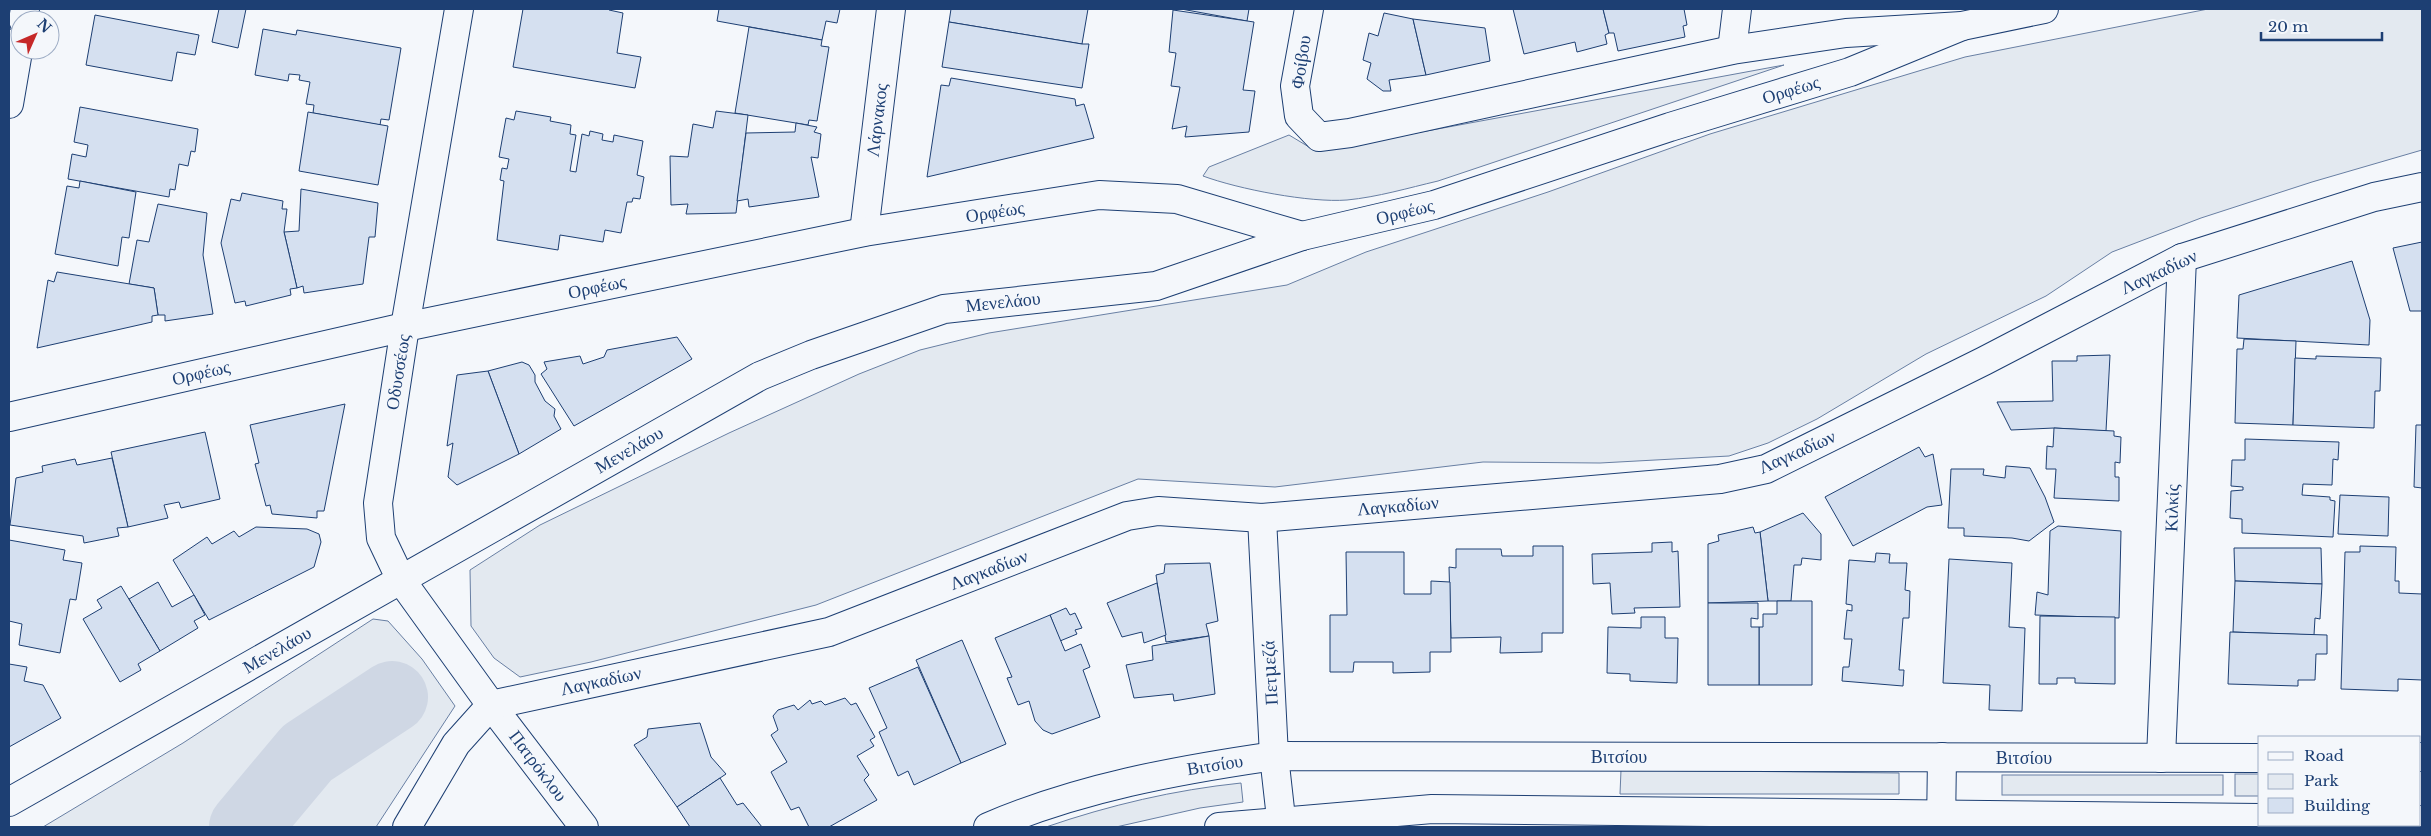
<svg xmlns="http://www.w3.org/2000/svg" width="2431" height="836" viewBox="0 0 2431 836" font-family="'Libre Baskerville',serif">
<rect width="100%" height="100%" fill="#f4f7fb"/>
<!-- green -->
<g fill="#e3e9f0" stroke="#687fa3">
<path d="M2208 9H2422V150L2312 182 2201 218 2112 252 2046 296 1926 354 1817 419 1768 443 1729 456 1600 463 1483 462 1275 487 1138 479 816 605 591 662 520 677 494 658 471 626 470 570 540 525 729 433 859 374 920 350 989 333 1287 285 1366 252 1548 192 1710 134 1965 57Z"/>
<path d="M1784 65 1438 181C1408 188 1378 197 1347 200 1310 203 1238 189 1203 176L1209 167 1289 135 1309 147H1340Z"/>
<path d="M373 619 388 621 422 659 455 706 376 827H43L183 743Z"/>
<path d="M1621 770 1899 773V794H1620Z"/>
<rect x="2235" y="774" width="25" height="22"/>
<rect x="2002" y="775" width="221" height="20"/>
<path d="M1241 783 1243 802 1200 808 1116 827H1046C1110 805 1174 790 1241 783Z"/>
</g>
<g fill="none" stroke-linecap="round" stroke-linejoin="round">
<!-- river -->
<path stroke="#cfd7e4" stroke-width="72" d="M245 827 307 753 392 697"/>
</g>
<!-- building -->
<g fill="#d5e0f0" stroke="#1d3f73">
<path d="M219 9H246L238 48 212 42Z"/>
<path d="M523 9H609V10L623 13 617 53 641 57 635 88 513 67Z"/>
<path d="M719 9H840L837 23 826 21 822 40 717 21Z"/>
<path d="M951 9H1088L1082 44 949 22Z"/>
<path d="M1181 9H1249L1247 21Z"/>
<path d="M1513 9H1603L1609 33 1605 35 1607 44 1577 52 1575 42 1524 54Z"/>
<path d="M1603 9H1684L1687 25 1683 26 1685 37 1618 51 1614 33H1609Z"/>
<path d="M1173 10 1254 22 1243 90 1255 91 1249 132 1185 137 1187 126 1172 129 1180 87 1171 86 1176 53 1169 52Z"/>
<path d="M1384 13 1413 19 1426 75 1389 80 1391 91H1383L1367 79 1371 63 1363 60 1369 33 1378 36Z"/>
<path d="M95 15 199 35 195 55 177 52 172 81 86 65Z"/>
<path d="M1413 19 1485 28 1490 61 1426 75Z"/>
<path d="M949 22 1082 44H1089L1082 88 942 67Z"/>
<path d="M749 27 822 40 821 46 829 47 817 121 809 120 808 125 735 113Z"/>
<path d="M263 29 296 35 297 30 401 48 389 120 381 119 380 125 313 113 314 105 306 104 310 82 299 80 300 75 289 74 288 81 255 75Z"/>
<path d="M951 78 1075 99 1076 106 1084 104 1094 138 927 177 941 85 949 86Z"/>
<path d="M80 107 198 129 195 152 191 151 188 166 179 164 175 190 170 189 169 197 68 179 72 154 86 157 88 145 74 142Z"/>
<path d="M516 111 551 117 550 121 571 125 570 134 576 135 570 171 576 172 582 134 589 136 590 131 603 134 602 140 613 142 614 135 643 141 637 175 644 177 640 199 633 198 632 202H627L621 233 605 230 603 242 560 235 558 250 497 240 504 181 500 180 502 168 507 169 509 159 499 157 506 118 514 120Z"/>
<path d="M716 111 748 115 736 213 686 214 688 204 671 205 670 156 688 157 693 124 713 128Z"/>
<path d="M308 112 388 126 378 185 299 171Z"/>
<path d="M796 123 817 127 814 132 821 134 818 158 811 157 819 197 749 207 748 199 737 201 746 133 795 132Z"/>
<path d="M80 181 136 192 129 238 122 237 118 266 55 254 67 186 79 188Z"/>
<path d="M301 189 378 203 375 237H369L363 284 304 293 303 286 297 288 284 232 299 231Z"/>
<path d="M242 193 283 201 282 209H287L284 232 297 288 290 289 291 295 246 306 245 301 235 303 221 243 231 199 240 201Z"/>
<path d="M158 204 207 213 203 255 213 314 165 321V315H158L154 288 129 284 137 240 149 242Z"/>
<path d="M2422 242V311H2410L2393 248Z"/>
<path d="M2352 261 2370 320 2369 345 2237 338 2239 295Z"/>
<path d="M57 272 154 288 158 315 152 316V322L37 348 48 280 54 282Z"/>
<path d="M677 337 692 359 574 426 541 374 547 369 544 362 580 356 583 364 604 357 607 350Z"/>
<path d="M2244 339 2296 341 2293 425 2235 423 2237 349H2243Z"/>
<path d="M2110 355 2106 431 2054 428 2011 430 1997 402 2053 401 2052 361H2077V356Z"/>
<path d="M2316 356 2381 358 2380 391H2375L2374 428 2293 425 2295 358 2316 359Z"/>
<path d="M522 362 529 365 535 375V382L545 401 555 409 554 416 561 429 519 454 488 371Z"/>
<path d="M488 371 519 454 457 485 448 477 453 443 447 446 457 375Z"/>
<path d="M345 404 324 511H317V518L272 514 270 505 266 506 255 464 259 463 250 425Z"/>
<path d="M2416 425H2422V488L2414 487Z"/>
<path d="M2054 428 2114 431V436L2121 437 2120 463 2115 462V477H2119V501L2054 498 2056 469H2046L2047 446 2053 447Z"/>
<path d="M205 432 220 499 181 508 179 502 164 505 168 518 128 527 111 452Z"/>
<path d="M2245 439 2339 442 2338 460 2333 459 2332 485 2303 484 2302 495 2330 497V500L2335 501 2333 537 2242 533V519L2230 518 2231 491 2243 490V487L2231 486 2232 460H2245Z"/>
<path d="M1919 447 1925 457 1933 454 1942 505 1927 507 1853 546 1825 497Z"/>
<path d="M112 458 128 527 117 528 119 536 84 543 83 536 10 525 16 478 43 472 42 466 75 459 77 465Z"/>
<path d="M2006 466 2030 468 2045 497 2054 522 2029 541 2012 538 1964 536V528H1948L1951 469H1984L1983 475 2005 478Z"/>
<path d="M2340 495 2389 497 2388 536 2338 534Z"/>
<path d="M1803 513 1821 534V560L1802 558 1801 565H1794L1791 601H1768L1760 532Z"/>
<path d="M2058 526 2121 531 2119 618 2035 615 2037 592 2048 595 2050 531Z"/>
<path d="M256 527 307 529 319 534 321 542 314 567 209 620 173 560 207 537 212 544 234 531 239 537Z"/>
<path d="M1753 527 1755 533 1760 532 1768 601 1708 603V544L1719 541 1718 535Z"/>
<path d="M9 540 65 550 63 560 82 563 76 600 70 599 60 653 19 645 22 624 9 621Z"/>
<path d="M1672 542V552L1678 551 1680 607 1634 608 1635 613 1612 614 1610 583 1593 584 1592 554 1652 552V543Z"/>
<path d="M1533 546H1563V633H1542V652L1500 653 1501 637 1451 638 1449 567 1456 568V549H1501L1502 556H1533Z"/>
<path d="M2360 546 2396 547 2395 581H2399V593L2422 594V680L2398 679V691L2341 689 2345 552H2360Z"/>
<path d="M2234 548H2321L2322 584 2235 581Z"/>
<path d="M1346 552H1404V594H1431V581L1450 582 1451 652H1430V672L1393 673V662H1354L1353 672H1330V615H1347Z"/>
<path d="M1876 553 1890 554 1889 563H1907L1905 590 1910 591 1909 618H1903L1899 670H1904L1903 686 1842 681 1843 667H1849L1852 639H1844L1847 610 1852 611V605L1846 604 1849 560 1875 562Z"/>
<path d="M1949 559 2012 563 2009 627 2025 628 2022 711 1989 710 1990 685 1943 683Z"/>
<path d="M1210 563 1218 621 1206 624 1209 636 1166 642 1156 575 1164 573 1165 564Z"/>
<path d="M2235 581 2322 584 2320 619 2315 618 2314 635 2233 632Z"/>
<path d="M158 582 172 607 194 595 205 615 194 621 198 628 160 651 129 599Z"/>
<path d="M1157 583 1166 635 1144 643 1142 632 1122 637 1107 603Z"/>
<path d="M121 586 160 651 138 664 141 670 120 682 83 619 102 608 97 600Z"/>
<path d="M1777 601H1812V685H1759V627H1763V614H1777Z"/>
<path d="M1708 603H1758V619L1751 618V627H1759V685H1708Z"/>
<path d="M1066 608 1070 615 1075 613 1082 628 1075 630 1077 634 1060 641 1050 615Z"/>
<path d="M1050 615 1065 651 1081 644 1090 667 1083 670 1100 717 1052 734 1043 730 1035 721 1029 701 1018 705 1007 678 1012 677 995 638Z"/>
<path d="M2040 616 2115 617V684L2075 683V678H2057V684H2039Z"/>
<path d="M1641 617H1665V638H1678L1677 683 1630 681V674L1607 673 1608 627 1641 628Z"/>
<path d="M2230 632 2327 635V654H2316L2315 680H2298V686L2228 684Z"/>
<path d="M1209 636 1215 694 1174 701 1173 694 1134 698 1126 665 1153 660 1152 646Z"/>
<path d="M962 640 1006 744 961 763 916 660Z"/>
<path d="M9 664 27 667 24 681 43 685 61 718 9 747Z"/>
<path d="M918 667 961 763 914 785 908 771 898 776 879 732 887 728 869 688Z"/>
<path d="M845 698 851 705 856 703 875 737 870 740 874 746 857 756 869 775 864 780 877 800 829 827H809L799 807 791 810 771 772 787 762 771 735 778 730 773 716 778 710 794 705 798 710 810 700 812 704 821 701 825 705Z"/>
<path d="M700 723 711 757 726 774 677 807 634 745 647 737 648 729Z"/>
<path d="M720 778 737 805 743 803 762 827H690L677 807Z"/>
</g>
<g fill="none" stroke-linecap="round" stroke-linejoin="round">
<!-- minor casing -->
<g stroke="#1d3f73" stroke-width="30">
<g id="minor">
<path d="M459 9 405 327 378 503 381 538 401 580 491 705 584 827"/>
<path d="M1309 9 1295 86 1299 116 1319 137 1350 133 1732 50 1846 33 1962 26 2044 9"/>
<path d="M23 20 25 9"/>
<path d="M1732 50 1737 9"/>
<path d="M9 104 20 40"/>
<path d="M864 232 891 9"/>
<path d="M9 417 405 327 864 232 1099 195 1177 199 1302 236"/>
<path d="M1262 518 1274 756 1282 827"/>
<path d="M2161 758 2182 258"/>
<path d="M9 802 760 376 811 355 944 309 1156 286 1302 236 1434 205 1670 127 1850 72 1962 26"/>
<path d="M407 827 456 744 491 705 829 632 1127 516 1158 511 1262 518 1720 479 1766 469 1984 361 2182 258 2374 197 2422 187"/>
<path d="M1941 827 1942 757"/>
</g>
</g>
<!-- tertiary casing -->
<g stroke="#1d3f73" stroke-width="30">
<g id="tertiary">
<path d="M2420 757H2422"/>
<path d="M2420 820H2422"/>
<path d="M988 827C1079 788 1177 770 1274 756L2260 758"/>
<path d="M1219 827 1432 809 2260 818"/>
</g>
</g>
<!-- minor -->
<use href="#minor" stroke="#f4f7fb" stroke-width="28"/>
<!-- tertiary -->
<use href="#tertiary" stroke="#f4f7fb" stroke-width="28"/>
</g>
<g text-anchor="middle" stroke-width="4" stroke-linejoin="round" paint-order="stroke">
<!-- street labels -->
<g font-size="18" fill="#1d3f73" stroke="#f4f7fb">
<text transform="translate(1301 62) rotate(-82)" y="6">Φοίβου</text>
<text transform="translate(1791 90) rotate(-17)" y="6">Ορφέως</text>
<text transform="translate(877 120) rotate(-83)" y="6">Λάρνακος</text>
<text transform="translate(995 212) rotate(-9)" y="6">Ορφέως</text>
<text transform="translate(1405 212) rotate(-14)" y="6">Ορφέως</text>
<text transform="translate(2159 272) rotate(-25)" y="6">Λαγκαδίων</text>
<text transform="translate(597 287) rotate(-12)" y="6">Ορφέως</text>
<text transform="translate(1003 302) rotate(-6)" y="6">Μενελάου</text>
<text transform="translate(398 372) rotate(-81)" y="6">Οδυσσέως</text>
<text transform="translate(201 373) rotate(-13)" y="6">Ορφέως</text>
<text transform="translate(629 450) rotate(-30)" y="6">Μενελάου</text>
<text transform="translate(1797 452) rotate(-24)" y="6">Λαγκαδίων</text>
<text transform="translate(1398 506) rotate(-5)" y="6">Λαγκαδίων</text>
<text transform="translate(2172 508) rotate(-88)" y="6">Κιλκίς</text>
<text transform="translate(989 570) rotate(-21)" y="6">Λαγκαδίων</text>
<text transform="translate(277 650) rotate(-30)" y="6">Μενελάου</text>
<text transform="translate(1270 673) rotate(-93)" y="6">Πετμεζά</text>
<text transform="translate(601 681) rotate(-12)" y="6">Λαγκαδίων</text>
<text x="1619" y="763">Βιτσίου</text>
<text x="2024" y="764">Βιτσίου</text>
<text transform="translate(1215 765) rotate(-9)" y="6">Βιτσίου</text>
<text transform="translate(538 766) rotate(53)" y="6">Πατρόκλου</text>
</g>
</g>
<!-- border -->
<rect width="2431" height="836" fill="none" stroke="#1d3f73" stroke-width="20"/>
<!-- legend -->
<rect x="2258" y="736" width="162" height="90" fill="#f4f7fb" stroke="#9eadc5"/>
<rect x="2268" y="752" width="25" height="8" fill="#f4f7fb" stroke="#9eadc5"/>
<text x="2304" y="761" font-size="15" fill="#1d3f73">Road</text>
<rect x="2268" y="774" width="25" height="15" fill="#e3e9f0" stroke="#9eadc5"/>
<text x="2304" y="786" font-size="15" fill="#1d3f73">Park</text>
<rect x="2268" y="798" width="25" height="15" fill="#d5e0f0" stroke="#9eadc5"/>
<text x="2304" y="811" font-size="15" fill="#1d3f73">Building</text>
<!-- north arrow -->
<g transform="translate(35 35) rotate(45)"><circle r="24" fill="#f4f7fb" stroke="#9eadc5"/>
<path d="M0-4L9 19L0 12L-9 19Z" fill="#c62828"/>
<text y="-8" font-size="14" font-weight="bold" text-anchor="middle" fill="#1d3f73">N</text>
</g>
<!-- scale -->
<path d="M2261 32v8h121v-8" fill="none" stroke="#1d3f73" stroke-width="2.5"/>
<text x="2268" y="32" font-size="15" fill="#1d3f73" stroke="#f4f7fb" stroke-width="4" paint-order="stroke">20 m</text>
</svg>
